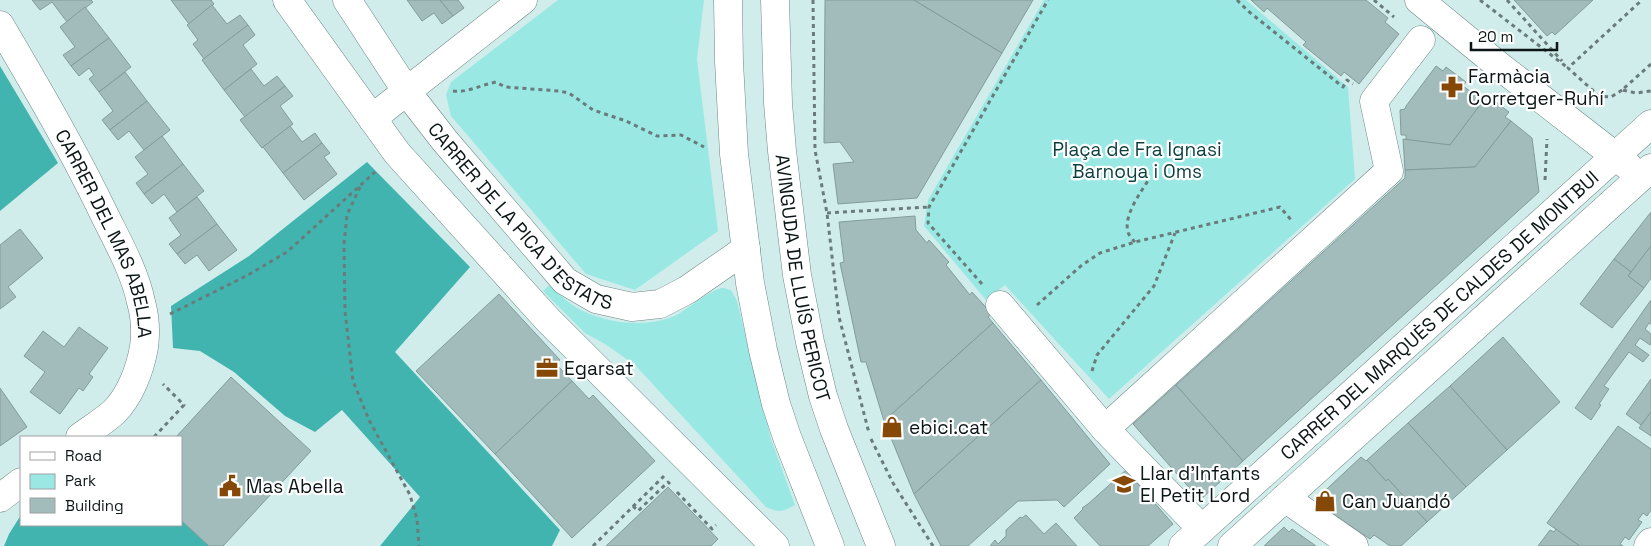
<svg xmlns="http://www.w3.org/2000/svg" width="1651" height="546" viewBox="0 0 1651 546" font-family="'Space Grotesk',sans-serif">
<rect width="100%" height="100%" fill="#d1edeb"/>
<!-- green -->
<g fill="#9ae8e4">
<path d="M558 0H704L697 59 718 231 635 290 586 274 451 116 446 95 451 82Z"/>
<path d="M1044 0H1246L1348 87 1355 179 1109 399 1005 285 986 300 924 226 928 200Z"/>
<path d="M549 285C560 295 570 305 583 311 610 324 649 328 677 315 687 309 713 288 723 288 726 288 728 290 731 290L737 301 771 439 795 505C782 512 779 513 766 507L635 365 605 344 585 333 543 291Z"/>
</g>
<!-- forest -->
<g fill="#42b4b0">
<path d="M0 66 58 163 0 211Z"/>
<path d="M367 162 470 267 395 352 560 530 552 546H380L420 497 342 410 315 432 285 416 234 372 200 351 173 348 171 306 249 256Z"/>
<path d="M21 515V525H181V520L209 546H4L9 534Z"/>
</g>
<!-- building -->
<g fill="#a1bcba" stroke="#829c9a">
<path d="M32 0H91L93 2 67 22 52 2 40 10Z"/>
<path d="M171 0H211L214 4 189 24Z"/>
<path d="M407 0H440L453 16 442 24 434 13 422 21Z"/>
<path d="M440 0H458L464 8 453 16Z"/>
<path d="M825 0H914L1002 53 917 198 838 204 833 164 854 162 840 142 824 143Z"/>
<path d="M914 0H1033L1002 53Z"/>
<path d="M1251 0H1366L1388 18 1385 22 1399 34 1359 84 1344 72 1341 76 1303 45 1306 42 1267 8 1264 12Z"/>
<path d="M1514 0H1593L1555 35 1552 32 1547 36Z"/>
<path d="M212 5 227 24 240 15 248 25 204 59 193 44 198 40 187 25Z"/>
<path d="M85 7 109 38 71 66 63 55 75 47 60 27Z"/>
<path d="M248 25 255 35 243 45 257 64 224 90 202 60Z"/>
<path d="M109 38 131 67 99 92 89 79 94 75 89 68 79 76 71 66Z"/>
<path d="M1436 66 1443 71 1446 67 1466 82 1463 86 1483 101 1450 145 1406 140V135H1401L1400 110 1405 109 1406 106Z"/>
<path d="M251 69 264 86 277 76 285 86 245 117 224 90Z"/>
<path d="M125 72 147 101 110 130 102 120 113 111 99 92Z"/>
<path d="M285 86 293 96 280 106 293 124 262 148 240 120Z"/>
<path d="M1492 99 1509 112 1505 117 1511 121 1475 167 1405 170 1403 139 1450 145 1483 101 1488 105Z"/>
<path d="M147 101 170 130 144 150 129 131 118 140 110 130Z"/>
<path d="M1511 121 1532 138 1539 192 1243 461 1176 385 1405 178V170L1475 167Z"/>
<path d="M290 126 302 142 315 133 322 143 283 173 263 147Z"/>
<path d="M162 136 183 164 144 194 136 183 148 174 135 157Z"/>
<path d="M322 143 330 153 324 157 337 174 304 200 283 173Z"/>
<path d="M183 164 204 191 177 212 164 194 152 204 144 194Z"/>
<path d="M197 197 217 224 177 254 169 244 181 235 169 218Z"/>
<path d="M1651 212V246L1631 272 1614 259Z"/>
<path d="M915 216 916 230 927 243 929 240 949 262 946 265 970 295 972 292 992 314 988 317 993 323 884 421 866 362H861L840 263 844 262 839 222Z"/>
<path d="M217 224 237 250 209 271 197 255 185 264 177 254Z"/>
<path d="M20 229 43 258 8 287 16 297 0 309V245Z"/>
<path d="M1651 246V278L1644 288 1628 276Z"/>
<path d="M1614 259 1631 272 1628 276 1644 288 1612 328 1580 304Z"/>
<path d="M499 294 560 360 556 364 572 381 495 454 416 371Z"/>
<path d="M1651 300V324L1649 323 1645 329 1651 334V343L1650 345 1640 338 1635 345 1649 355 1643 362 1629 352 1604 386 1609 389 1599 404 1601 405 1591 420 1575 408Z"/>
<path d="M993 323 1041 380 914 494 884 421Z"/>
<path d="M79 327 108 348 89 374 93 377 83 391 79 388 60 414 30 392 45 372 24 356 43 331 64 347Z"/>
<path d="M1503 337 1560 402 1507 450 1450 386Z"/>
<path d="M231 377 311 451 223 546H209L181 520V437H176Z"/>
<path d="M1651 379V412L1641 425 1626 414Z"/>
<path d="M1041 380 1110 464 1064 507 1057 500 1018 501 968 546H941L914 494Z"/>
<path d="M572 381 589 399 593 395 655 461 572 538 495 454Z"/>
<path d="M1176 385 1243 461 1200 500 1133 424Z"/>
<path d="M1450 386 1507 450 1466 487 1408 423Z"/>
<path d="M0 388 27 427 0 446Z"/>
<path d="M1651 412V436L1639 428Z"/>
<path d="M1408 423 1466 487 1427 522 1388 479 1386 481 1367 460Z"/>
<path d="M1618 426 1651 449V510L1647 516 1643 513 1638 520 1642 522 1629 540 1625 537 1620 544 1623 546H1580L1547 523Z"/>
<path d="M1361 457 1366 461 1367 460 1386 481 1388 479 1427 522 1401 546H1390L1374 535 1370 539 1314 501Z"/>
<path d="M1126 470 1145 492 1147 491 1154 499 1152 500 1173 524 1148 546H1100L1074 518 1083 509 1082 508 1088 504Z"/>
<path d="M668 487 718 539 711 546H606Z"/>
<path d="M1026 515 1044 534 1056 523 1077 546H990L995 540 998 544 1006 536V530L1020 517 1022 518Z"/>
<path d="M1284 527 1289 532 1292 529 1316 546H1264Z"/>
<path d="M1556 529 1571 540 1580 546H1538L1550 530 1554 532Z"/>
</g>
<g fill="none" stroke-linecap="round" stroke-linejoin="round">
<!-- minor casing -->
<g stroke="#6d8785" stroke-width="29">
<g id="minor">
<path d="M287 0 397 153 548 320 775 546"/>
<path id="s1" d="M347 0 407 92 445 141 565 281 596 299 632 307 660 304 687 290 746 249"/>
<path d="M728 0 729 62 734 154 750 283 763 350 776 404 787 437 830 546"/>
<path id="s2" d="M775 0 778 103 782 151 797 275 810 342 823 396 834 429 881 546"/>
<path d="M1419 0 1498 65 1628 166"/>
<path id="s3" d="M0 25C37 88 74 151 106 218 119 244 135 273 141 302 145 316 146 332 144 347 140 370 130 396 114 412 104 421 91 429 80 437"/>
<path d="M373 120 384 109 523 0"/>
<path d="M1000 305 1105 429 1202 529"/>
<path d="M1105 429 1389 171 1374 101 1421 40"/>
<path d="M0 498 21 482"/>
<path d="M1285 498 1354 546"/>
<path id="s4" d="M1183 546 1651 124"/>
<path d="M1232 546 1651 168"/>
<path d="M1648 546 1651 542"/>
</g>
</g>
<!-- path -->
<g stroke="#697c7b" stroke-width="3" stroke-dasharray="4 4" stroke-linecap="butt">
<path d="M813 0 815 150 827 213 839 317 869 433"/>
<path d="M1237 0 1248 11 1343 87 1347 80 1353 84"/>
<path d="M1374 0 1394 17"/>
<path d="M1480 0 1568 68"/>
<path d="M1507 0 1562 61"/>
<path d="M1651 64 1622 90 1636 93 1651 91"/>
<path d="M1622 90 1611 97 1599 96 1568 68 1642 0"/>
<path d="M453 91C467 93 481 85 496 82L505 87 559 91 569 93 593 110 626 121 657 136 681 135 704 147"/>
<path d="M1545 180 1547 139"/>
<path d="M360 187 347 215 344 244 345 311 353 381 369 420 410 495 417 519 419 546"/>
<path d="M827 213 929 207"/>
<path d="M1135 242C1133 240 1129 236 1128 232 1123 216 1141 192 1149 179"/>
<path d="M982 284 928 223 929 207 1048 0"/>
<path d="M1037 305 1082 265 1100 253 1135 242 1280 207 1292 221"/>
<path d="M170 314 248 275 287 252 375 172"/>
<path d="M1092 371 1097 355 1154 286 1175 233"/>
<path d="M154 437 184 405 163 384"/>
<path d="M871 439 893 483 933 546"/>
<path d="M677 492 712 529 716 525"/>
<path d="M633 506 638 511 668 482 670 484"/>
<path d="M593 546 664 476"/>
</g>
<!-- minor -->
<use href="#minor" stroke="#fff" stroke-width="28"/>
</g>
<!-- icons -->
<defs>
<g id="pharmacy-bare" transform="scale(1.725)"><path d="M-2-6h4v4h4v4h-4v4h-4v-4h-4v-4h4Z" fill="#854806" stroke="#fff" stroke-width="2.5" paint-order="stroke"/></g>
<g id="office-bare" transform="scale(1.725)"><path d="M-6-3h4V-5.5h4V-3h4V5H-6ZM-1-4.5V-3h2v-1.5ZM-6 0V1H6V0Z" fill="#854806" stroke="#fff" stroke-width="2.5" paint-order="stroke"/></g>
<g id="shop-bare" transform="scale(1.725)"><path d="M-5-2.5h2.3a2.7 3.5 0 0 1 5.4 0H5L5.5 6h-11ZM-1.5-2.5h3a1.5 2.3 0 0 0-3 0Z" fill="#854806" stroke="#fff" stroke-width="2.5" paint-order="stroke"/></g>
<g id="school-bare" transform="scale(1.725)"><path d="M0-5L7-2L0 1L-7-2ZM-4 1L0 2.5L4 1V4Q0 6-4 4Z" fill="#854806" stroke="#fff" stroke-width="2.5" paint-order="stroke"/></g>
<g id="civic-bare" transform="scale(1.725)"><path d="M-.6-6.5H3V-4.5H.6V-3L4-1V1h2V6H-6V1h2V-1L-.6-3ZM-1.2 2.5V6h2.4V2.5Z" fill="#854806" stroke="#fff" stroke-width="2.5" paint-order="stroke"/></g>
</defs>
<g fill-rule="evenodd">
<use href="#pharmacy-bare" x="1452" y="87"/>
<use href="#office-bare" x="547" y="368"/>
<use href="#shop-bare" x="892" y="427"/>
<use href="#school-bare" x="1124" y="484"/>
<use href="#civic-bare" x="230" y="486"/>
<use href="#shop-bare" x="1325" y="501"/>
</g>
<g text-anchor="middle" stroke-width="4.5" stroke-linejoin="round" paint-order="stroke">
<!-- poi labels -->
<g font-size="19" fill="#0c1616" stroke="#fff" text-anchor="start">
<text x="1468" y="83">Farmàcia<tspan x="1468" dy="22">Corretger-Ruhí</tspan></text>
<text x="564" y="375">Egarsat</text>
<text x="909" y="434">ebici.cat</text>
<text x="1140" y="480">Llar d'Infants<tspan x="1140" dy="22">El Petit Lord</tspan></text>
<text x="246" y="493">Mas Abella</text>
<text x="1342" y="508">Can Juandó</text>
</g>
<!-- park labels -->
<g font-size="19" fill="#0a3f3d" stroke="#fff">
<text x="1137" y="156">Plaça de Fra Ignasi<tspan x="1137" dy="22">Barnoya i Oms</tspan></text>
</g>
<!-- street labels -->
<g font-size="19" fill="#0c1616" stroke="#fff">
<text dy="7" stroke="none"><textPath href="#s1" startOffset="280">CARRER DE LA PICA D'ESTATS</textPath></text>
<text dy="7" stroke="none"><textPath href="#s3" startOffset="235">CARRER DEL MAS ABELLA</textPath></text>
<text dy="7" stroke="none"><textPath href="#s2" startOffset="280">AVINGUDA DE LLUÍS PERICOT</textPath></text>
<text dy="7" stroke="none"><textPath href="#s4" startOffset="345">CARRER DEL MARQUÈS DE CALDES DE MONTBUI</textPath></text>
</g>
</g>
<!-- legend -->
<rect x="20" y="436" width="162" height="90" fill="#ffffff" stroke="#9ea2a2"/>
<rect x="30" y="452" width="25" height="8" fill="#ffffff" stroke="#9ea2a2"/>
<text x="65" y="461" font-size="15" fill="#0c1616">Road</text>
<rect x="30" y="474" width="25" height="15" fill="#9ae8e4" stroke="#9ea2a2"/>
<text x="65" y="486" font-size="15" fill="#0c1616">Park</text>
<rect x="30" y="498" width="25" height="15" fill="#a1bcba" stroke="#9ea2a2"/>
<text x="65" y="511" font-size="15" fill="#0c1616">Building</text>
<!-- scale -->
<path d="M1471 42v8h86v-8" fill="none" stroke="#0c1616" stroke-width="2.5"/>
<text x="1478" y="42" font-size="15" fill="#0c1616" stroke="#ffffff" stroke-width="4" paint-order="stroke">20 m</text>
</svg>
